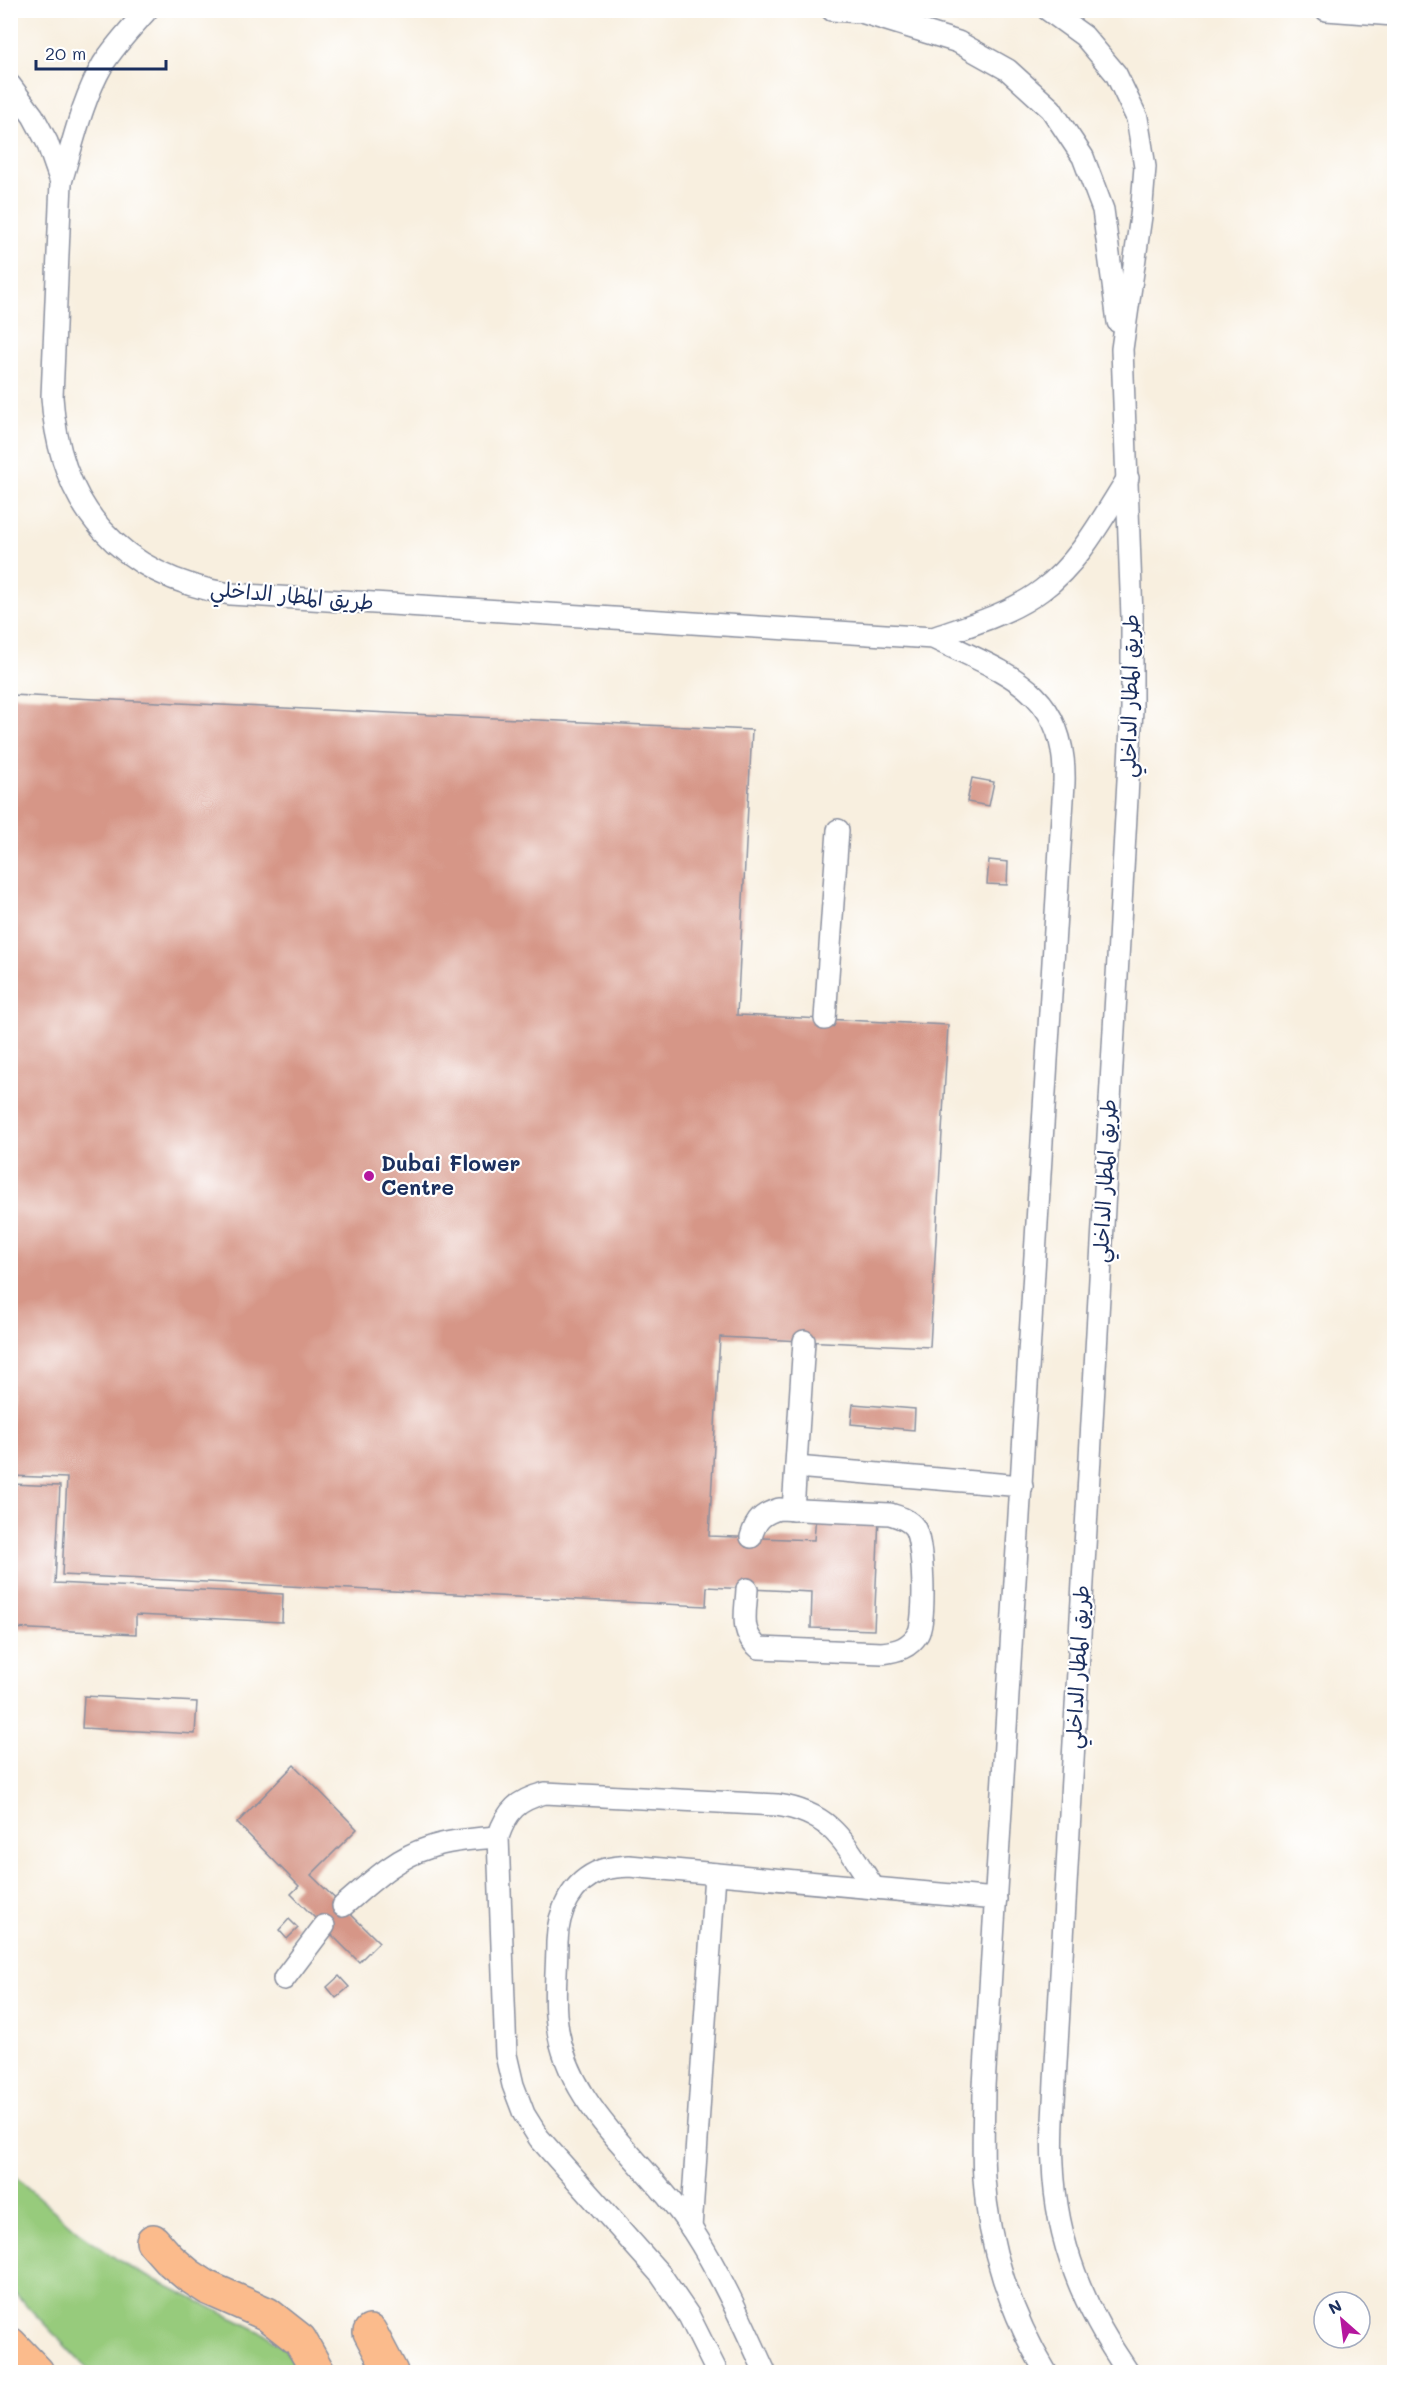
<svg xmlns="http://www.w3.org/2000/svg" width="1405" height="2383" viewBox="0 0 1405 2383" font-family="Mali,'Playpen Sans Arabic',sans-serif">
<rect width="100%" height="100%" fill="#fff"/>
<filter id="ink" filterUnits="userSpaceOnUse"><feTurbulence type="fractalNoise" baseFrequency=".0167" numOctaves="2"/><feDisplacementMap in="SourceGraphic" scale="12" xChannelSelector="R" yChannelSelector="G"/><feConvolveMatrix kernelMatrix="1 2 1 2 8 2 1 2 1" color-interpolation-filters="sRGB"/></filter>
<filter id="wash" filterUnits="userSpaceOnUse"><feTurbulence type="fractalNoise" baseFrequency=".008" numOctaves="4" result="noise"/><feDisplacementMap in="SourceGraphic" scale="24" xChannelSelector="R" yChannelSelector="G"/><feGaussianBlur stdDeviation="1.35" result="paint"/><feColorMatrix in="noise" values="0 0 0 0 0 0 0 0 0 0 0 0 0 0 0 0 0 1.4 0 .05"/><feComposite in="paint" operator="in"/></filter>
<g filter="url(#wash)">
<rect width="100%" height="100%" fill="#f8efdf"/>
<!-- green -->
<path fill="#97cb7c" stroke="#597d6d" stroke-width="1.5" d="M10 2172 78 2232 127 2266 267 2335 283 2347 300 2372H90L11 2289Z"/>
<g id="blocks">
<!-- building -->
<g fill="#d69687">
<path d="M11 695 752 730 737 1015 948 1025 930 1347 720 1337 709 1536 814 1540 816 1514 879 1517 874 1630 811 1628 812 1592 707 1587 706 1606 62 1575 67 1478 10 1476Z"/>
<path d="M972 778 994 782 989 806 967 802Z"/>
<path d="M989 860 1008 862 1007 885 987 884Z"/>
<path d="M853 1404 915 1409 914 1430 851 1424Z"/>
<path d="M10 1484 60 1486 55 1583 283 1594 282 1622 136 1615V1634L10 1628Z"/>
<path d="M84 1696 197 1702 195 1734 82 1728Z"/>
<path d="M294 1765 357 1829 311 1875 379 1942 359 1962 291 1894 299 1886 237 1823Z"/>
<path d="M289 1919 298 1928 287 1939 279 1930Z"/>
<path d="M339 1976 349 1987 336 1998 327 1987Z"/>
</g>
</g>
</g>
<g filter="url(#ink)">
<use href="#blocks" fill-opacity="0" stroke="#8a8f9e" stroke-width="1.5"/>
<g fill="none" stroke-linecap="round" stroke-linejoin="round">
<!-- service casing -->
<g stroke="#8a8f9e" stroke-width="24">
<g id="service">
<path d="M832 10 861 12 867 10"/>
<path d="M1048 10 1084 36 1116 74 1137 118 1145 167 1141 216 1122 349 1132 617V709L1055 2081C1054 2109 1051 2137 1053 2164 1056 2243 1084 2308 1128 2372"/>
<path d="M1326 10 1394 15"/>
<path d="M861 12 958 42 1008 70 1051 109 1083 157 1103 210 1118 322"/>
<path d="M10 85 33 116 47 142 61 182 52 397C59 507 120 576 230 594L933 638C1005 673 1067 689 1064 783L984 2086C984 2116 982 2147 984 2178 988 2245 1011 2315 1046 2372"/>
<path d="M61 182C73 143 82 100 103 64 115 45 132 27 147 10"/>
<path d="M933 638C970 625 1010 614 1042 590 1080 562 1103 517 1128 478"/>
<path d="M825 1019 838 830"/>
<path d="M796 1467 1022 1486"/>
<path d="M793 1510 804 1341"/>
<path d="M747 1589C746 1612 739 1632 759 1648L882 1653C898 1651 909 1648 918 1634 926 1620 924 1541 914 1527 908 1519 899 1517 890 1514L779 1509C762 1514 756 1520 751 1537"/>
<path d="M343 1906C369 1884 395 1858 428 1848 450 1840 475 1839 498 1837"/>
<path d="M284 1979 324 1926"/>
<path d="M691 2228 715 1874"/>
<path d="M717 2372 689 2316 661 2275 539 2138 524 2114 513 2085 506 2055 498 1837C507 1810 518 1800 545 1793L777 1805C833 1813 845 1844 874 1888"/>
<path d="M765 2372C743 2324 722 2276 693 2231 646 2158 563 2108 556 2015 554 1991 557 1966 557 1942 558 1911 571 1882 602 1870 610 1867 620 1867 629 1866L996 1899"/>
</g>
</g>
<!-- primary casing -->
<g stroke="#8a8f9e" stroke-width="36">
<g id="primary">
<path d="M153 2241 169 2259 188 2275 208 2288 267 2314 300 2340 318 2372"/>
<path d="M370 2332 391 2372"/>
<path d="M10 2344 37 2372"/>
</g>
</g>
<!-- service -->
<use href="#service" stroke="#fff" stroke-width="21"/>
<!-- primary -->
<use href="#primary" stroke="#fbbb8c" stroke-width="33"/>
</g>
</g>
<!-- markers -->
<circle fill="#b5179e" stroke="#fff" stroke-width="2" cx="369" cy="1176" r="6"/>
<g text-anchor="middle" stroke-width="4.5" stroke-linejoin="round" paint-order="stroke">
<!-- street labels -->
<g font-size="21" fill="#1b2f5e" stroke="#fff">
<text transform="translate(292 596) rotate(5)" y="7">طريق المطار الداخلي</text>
<text transform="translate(1130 696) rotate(-89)" y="7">طريق المطار الداخلي</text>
<text transform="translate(1105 1181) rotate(-87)" y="7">طريق المطار الداخلي</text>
<text transform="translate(1078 1667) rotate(-87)" y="7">طريق المطار الداخلي</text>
</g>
<!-- poi labels -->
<g font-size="21" font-weight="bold" fill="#1b2f5e" stroke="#fff" text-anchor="start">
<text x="381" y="1171">Dubai Flower<tspan x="381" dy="24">Centre</tspan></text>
</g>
</g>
<!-- margin -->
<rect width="1405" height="2383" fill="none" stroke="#fff" stroke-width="36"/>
<!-- north arrow -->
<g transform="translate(1342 2320) rotate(332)"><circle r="28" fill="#ffffff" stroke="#a4acbf" stroke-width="1.5"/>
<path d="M0-4.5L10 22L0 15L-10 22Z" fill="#b5179e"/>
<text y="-9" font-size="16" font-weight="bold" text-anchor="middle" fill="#1b2f5e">N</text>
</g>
<!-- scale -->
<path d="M36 60v9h130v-9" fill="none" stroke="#1b2f5e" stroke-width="3"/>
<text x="45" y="60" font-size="18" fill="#1b2f5e" stroke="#ffffff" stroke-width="4.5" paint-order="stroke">20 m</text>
</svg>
